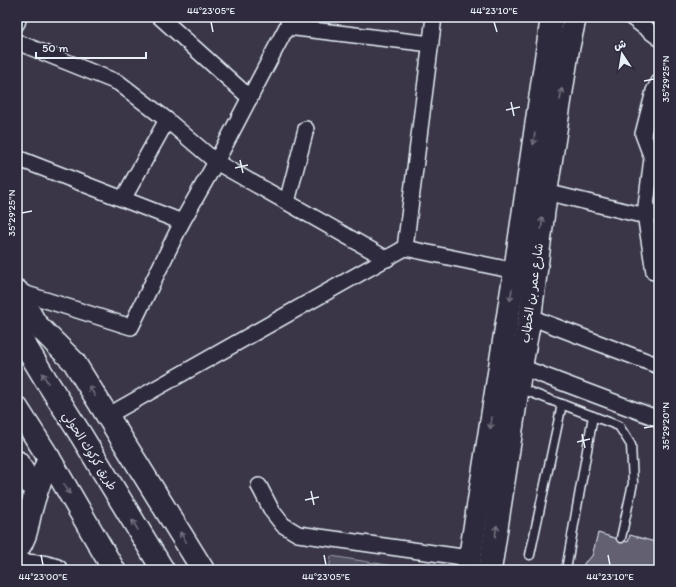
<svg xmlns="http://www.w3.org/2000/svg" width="676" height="587" viewBox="0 0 676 587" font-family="Itim,'Playpen Sans Arabic',sans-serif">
<rect width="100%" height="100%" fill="#3a3648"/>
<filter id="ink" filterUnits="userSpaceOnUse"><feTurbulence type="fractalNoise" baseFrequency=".025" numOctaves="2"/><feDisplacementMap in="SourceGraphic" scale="8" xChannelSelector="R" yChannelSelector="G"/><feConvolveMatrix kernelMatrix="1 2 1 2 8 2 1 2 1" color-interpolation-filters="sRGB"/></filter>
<g filter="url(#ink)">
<!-- green -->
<path fill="#504e5f" stroke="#9ca0ac" d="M331 556 419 570H329Z"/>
<!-- building -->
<path fill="#636171" stroke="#e8f1f8" d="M598 533 628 542 630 535 655 542 654 545 659 547V564L657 570H581L585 562 592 556Z"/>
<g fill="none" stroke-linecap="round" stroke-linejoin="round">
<!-- lane casing -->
<g stroke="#e8f1f8" stroke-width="11">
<g id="lane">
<path d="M519 388 619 426 631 445 633 483 621 538"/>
<path d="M530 555 562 404"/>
<path d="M566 570 593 416"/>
</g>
</g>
<!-- street casing -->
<g stroke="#e8f1f8" stroke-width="18">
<g id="street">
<path d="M160 17 250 98"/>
<path d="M631 17 659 38"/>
<path d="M17 23 19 17"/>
<path d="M287 27 431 44"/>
<path d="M17 42 119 83 167 120 216 162 387 259"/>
<path d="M659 82 654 91 643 134 652 158 645 214 654 272 659 273"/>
<path d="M17 158 182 222"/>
<path d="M546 192 637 214 659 213"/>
<path d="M123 199 167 120"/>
<path d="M287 202 306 129"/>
<path d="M405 248 434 17"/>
<path d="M17 291 131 327 182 222 216 162 292 17"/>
<path d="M530 317 659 366"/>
<path d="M521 367 659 419"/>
<path d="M107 416 405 248 515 271"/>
<path d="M259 486 272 511 283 525 298 534 469 558"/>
</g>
</g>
<!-- secondary casing -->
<g stroke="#e8f1f8" stroke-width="25">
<g id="secondary">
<path d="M17 291 35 323 74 362 203 570"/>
<path d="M17 462 36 492"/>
<path d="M17 550C28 535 27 522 32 506 36 490 43 474 49 458"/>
<path d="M17 565 45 567 56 570"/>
</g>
</g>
<!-- primary casing -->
<g stroke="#e8f1f8" stroke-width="25">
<g id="primary">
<path d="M468 570 515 271 552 17"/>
<path d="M490 570 521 367 530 317 546 192 568 49 575 17"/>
</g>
</g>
<!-- highway casing -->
<g stroke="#e8f1f8" stroke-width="25">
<g id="highway">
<path d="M17 332 46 380 81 435 163 570"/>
<path d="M18 333 35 323"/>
<path d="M17 408 49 458 114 570"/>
</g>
</g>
<!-- lane -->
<use href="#lane" stroke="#2f2a3d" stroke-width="8"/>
<!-- street -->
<use href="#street" stroke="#2f2a3d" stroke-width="15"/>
<!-- secondary -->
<use href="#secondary" stroke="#2f2a3d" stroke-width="22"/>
<!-- primary -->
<use href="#primary" stroke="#2f2a3d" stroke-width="22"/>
<!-- highway -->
<use href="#highway" stroke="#2f2a3d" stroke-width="22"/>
</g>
<!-- one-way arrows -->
<defs><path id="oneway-shaft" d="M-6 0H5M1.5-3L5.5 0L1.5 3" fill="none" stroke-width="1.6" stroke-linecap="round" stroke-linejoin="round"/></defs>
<g stroke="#70707e">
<use href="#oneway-shaft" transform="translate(561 94) rotate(-81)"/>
<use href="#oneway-shaft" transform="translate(534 139) rotate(98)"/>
<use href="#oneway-shaft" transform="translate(542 223) rotate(-83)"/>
<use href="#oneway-shaft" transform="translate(511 295) rotate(99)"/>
<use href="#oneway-shaft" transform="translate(45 378) rotate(-122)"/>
<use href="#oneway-shaft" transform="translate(92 391) rotate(-122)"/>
<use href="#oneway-shaft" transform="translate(491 423) rotate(99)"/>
<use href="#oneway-shaft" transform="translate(67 489) rotate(60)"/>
<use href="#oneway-shaft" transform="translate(135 525) rotate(-121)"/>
<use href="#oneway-shaft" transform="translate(496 531) rotate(-81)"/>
<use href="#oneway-shaft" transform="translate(183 537) rotate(-122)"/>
</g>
</g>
<!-- ticks -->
<path fill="none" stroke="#e8f1f8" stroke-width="1.5" d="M211 22 213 32M494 22 497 32M644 81 654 79M511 102 514 116M506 110 520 107M240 160 243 173M235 168 248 165M22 213 32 211M644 428 654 426M582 434 585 448M577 442 590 439M311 491 314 505M305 500 319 497M41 555 43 565M324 555 326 565M608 555 610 565"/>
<g text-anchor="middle" stroke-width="3" stroke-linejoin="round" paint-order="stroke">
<!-- street labels -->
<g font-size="12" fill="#e8f1f8" stroke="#2f2a3d">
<text transform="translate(532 293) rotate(-82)" y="4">شارع عمر بن الخطاب</text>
<text transform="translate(90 451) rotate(58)" y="4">طريق كركوك الحولي</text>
</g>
</g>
<!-- margin -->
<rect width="676" height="587" fill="none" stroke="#2f2a3d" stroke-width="44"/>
<!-- north arrow -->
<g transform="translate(622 54) rotate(348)" stroke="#2f2a3d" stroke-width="3" paint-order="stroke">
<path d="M0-3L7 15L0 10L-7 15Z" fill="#e8f1f8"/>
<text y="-6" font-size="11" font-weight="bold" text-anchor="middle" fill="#e8f1f8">ش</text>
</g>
<!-- scale -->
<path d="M36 52v6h110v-6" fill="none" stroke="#e8f1f8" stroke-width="2"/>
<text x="42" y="52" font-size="12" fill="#e8f1f8" stroke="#2f2a3d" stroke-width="3" paint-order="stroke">50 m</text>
<rect x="22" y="22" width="632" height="543" fill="none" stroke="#e8f1f8" stroke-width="1.5"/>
<g font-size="10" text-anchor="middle" fill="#e8f1f8">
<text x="211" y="14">44°23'05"E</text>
<text x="494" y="14">44°23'10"E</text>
<text transform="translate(665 79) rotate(-90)" y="4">35°29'25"N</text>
<text transform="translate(11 213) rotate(-90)" y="4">35°29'25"N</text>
<text transform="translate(665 426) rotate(-90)" y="4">35°29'20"N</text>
<text x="43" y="580">44°23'00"E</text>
<text x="326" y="580">44°23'05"E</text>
<text x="610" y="580">44°23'10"E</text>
</g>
</svg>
